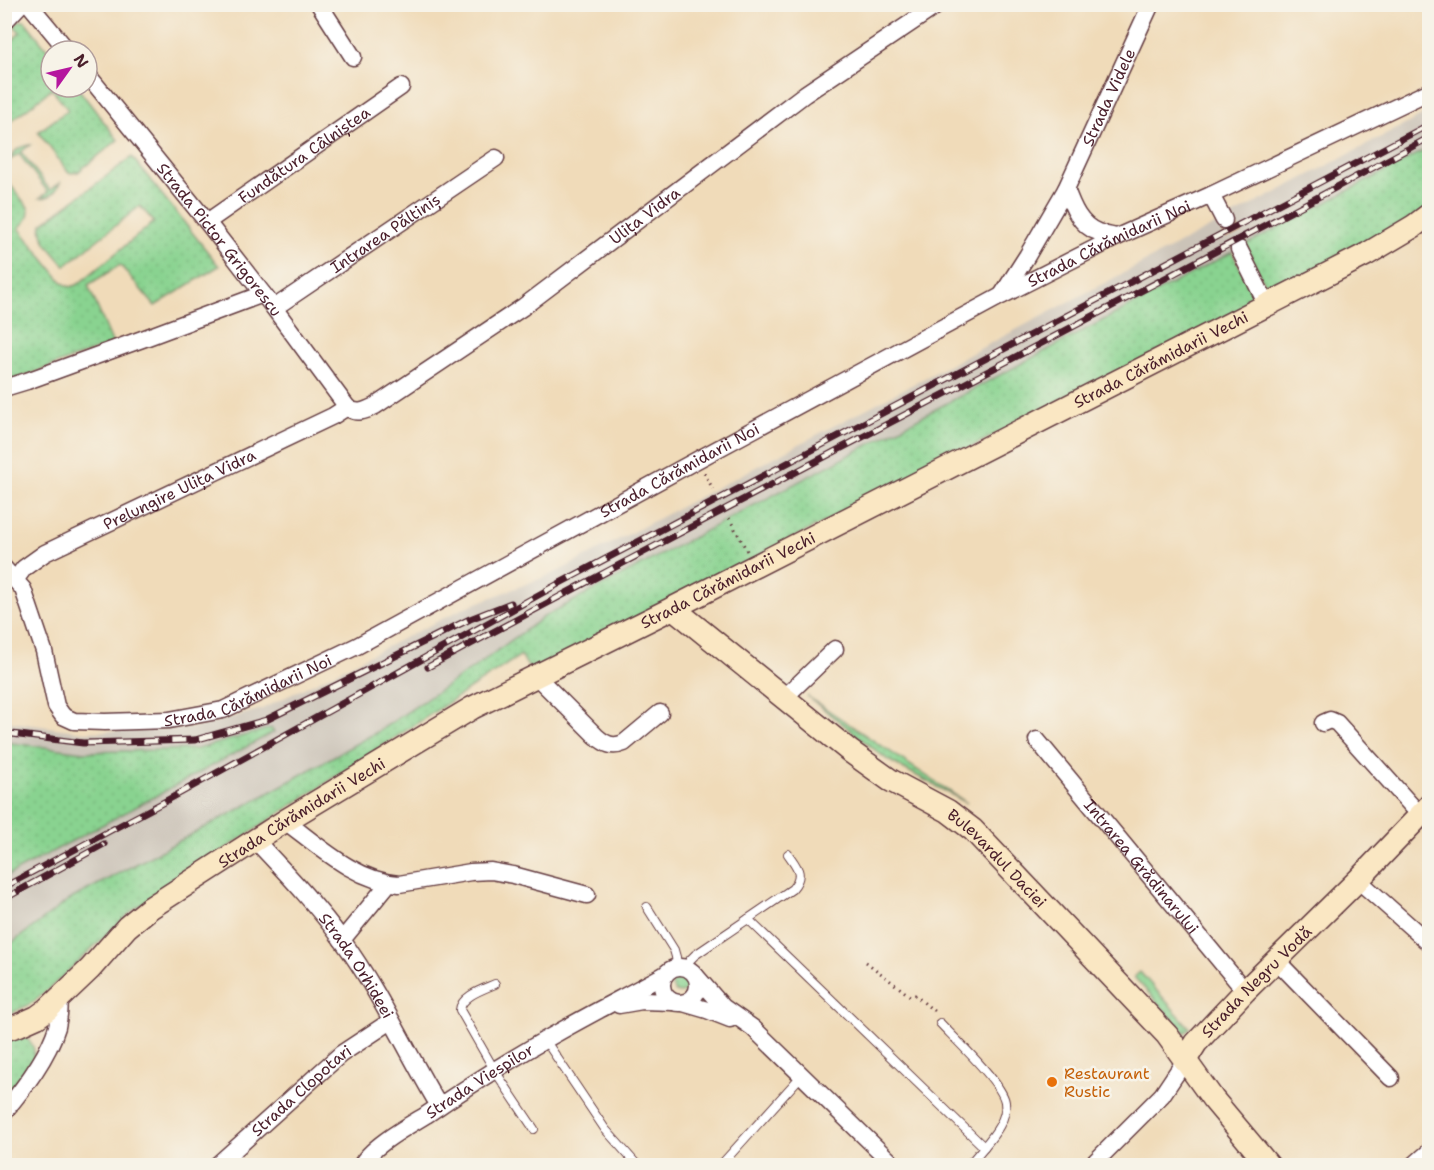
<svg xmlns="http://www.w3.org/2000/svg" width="1434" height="1170" viewBox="0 0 1434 1170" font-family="'Shantell Sans',sans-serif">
<defs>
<pattern id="grass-dots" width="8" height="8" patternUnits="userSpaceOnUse" patternTransform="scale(1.5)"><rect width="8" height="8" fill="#89d390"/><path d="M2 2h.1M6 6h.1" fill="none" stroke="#78b57c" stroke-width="1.8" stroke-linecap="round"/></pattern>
</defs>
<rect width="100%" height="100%" fill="#f7f3e8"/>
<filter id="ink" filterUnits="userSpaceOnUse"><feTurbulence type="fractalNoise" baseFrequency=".0167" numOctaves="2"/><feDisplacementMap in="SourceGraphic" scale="12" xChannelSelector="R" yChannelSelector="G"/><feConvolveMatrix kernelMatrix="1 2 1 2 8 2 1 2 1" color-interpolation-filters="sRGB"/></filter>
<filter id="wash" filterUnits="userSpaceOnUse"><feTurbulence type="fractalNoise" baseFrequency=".008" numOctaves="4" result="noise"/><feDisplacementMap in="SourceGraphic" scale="24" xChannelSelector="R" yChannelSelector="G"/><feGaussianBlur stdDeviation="1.35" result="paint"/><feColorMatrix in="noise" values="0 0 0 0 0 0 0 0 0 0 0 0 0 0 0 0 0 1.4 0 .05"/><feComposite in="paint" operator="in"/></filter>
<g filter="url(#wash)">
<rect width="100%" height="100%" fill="#f0dbb9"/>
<!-- railway -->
<path fill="#cbc3b8" d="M1429 112V148L545 616 473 668 377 732 254 801 69 900 5 948V721L84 732 193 728 262 709 466 607 555 573Z"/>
<!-- grass -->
<g fill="url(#grass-dots)" stroke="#6a795e" stroke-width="1.5">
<path d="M20 21H25L51 54V87H77L118 140 78 172 72 173 68 172 38 132 68 110 52 89 5 126V48L20 32 14 26Z"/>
<path d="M30 145 21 152 50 190 60 183C56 192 51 198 40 198L48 192 19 154 10 160C14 150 20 146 30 145Z"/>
<path d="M1429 148V206L1409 222 1274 291 1270 290 1266 287 1245 245Z"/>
<path d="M132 157 219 266 155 306 120 265 88 285 113 344 5 383 4 177 28 207C31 217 26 221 19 228L63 283 70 287 77 285 154 222 140 206 65 266C56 254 38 239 42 224Z"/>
<path d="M1232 252 1252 290 1253 295 1249 305 531 672 521 655 134 909 61 978 34 1002 5 1017V948L69 900 254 801 377 732 473 668 545 616Z"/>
<path d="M807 696 967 803 888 760Z"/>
<path d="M271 728 274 732 160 794 5 877V742L84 752 197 749Z"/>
<path d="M1140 972 1190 1028 1185 1033 1134 977Z"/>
<circle cx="680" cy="985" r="8"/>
<path d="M14 1033C27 1037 36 1043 34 1057L5 1096V1036Z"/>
</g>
</g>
<g filter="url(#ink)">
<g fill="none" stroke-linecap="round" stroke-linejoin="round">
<!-- street-tunnel -->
<path stroke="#cfb59d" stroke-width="16" stroke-dasharray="16 8" stroke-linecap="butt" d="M1224 220 1239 249"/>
<!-- lane casing -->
<g stroke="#633b40" stroke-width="10">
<g id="lane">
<path d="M647 907 674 950 676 957 677 966"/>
<path d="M748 919 984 1147 968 1166"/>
<path d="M687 967 690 960 695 955 792 889C805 874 797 867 788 854"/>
<path d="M495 984C484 989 461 996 460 1010L495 1071 534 1129"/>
<path d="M940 1023C955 1039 1002 1083 1005 1102 1008 1118 994 1135 984 1147"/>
<path d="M545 1040 605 1129 638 1166"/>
<path d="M720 1166 802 1075"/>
</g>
</g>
<!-- street casing -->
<g stroke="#633b40" stroke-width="19">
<g id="street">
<path d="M29 4 68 51"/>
<path d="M319 4 353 57"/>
<path d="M4 22 21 4"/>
<path id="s1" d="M87 74 207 222 274 308 347 407C356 415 365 411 375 406L523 307 805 94 939 4"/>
<path d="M1066 189C1072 206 1080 226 1098 232 1104 235 1111 236 1117 237"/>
<path d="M1211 195 1224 220"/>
<path id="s2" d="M207 222 401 87"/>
<path d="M1239 249 1267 305"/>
<path id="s3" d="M1002 295 1027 256 1066 189 1151 4"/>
<path id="s4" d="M274 308 496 158"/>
<path d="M4 388 27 381 145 338 263 294"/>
<path id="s5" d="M4 568 23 589 44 651 56 706 63 716 74 721 105 722 169 720 223 710 357 646 697 460 1001 296 1117 237 1211 195 1430 91"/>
<path id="s6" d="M16 579 24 568 45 553 333 416 347 407"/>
<path d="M536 676 596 736C605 744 612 748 624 743L660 713"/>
<path d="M785 697 835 649"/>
<path d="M1323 723 1330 720 1337 723 1420 815"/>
<path id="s7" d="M1037 740 1245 991"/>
<path d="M285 821C319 846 355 881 399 884L471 872 491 871 513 875 587 895"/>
<path id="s8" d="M255 840C285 872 316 904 342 940 380 992 406 1051 439 1106"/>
<path d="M1358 880 1430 944"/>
<path d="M342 940 389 883"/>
<path d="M1276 960 1391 1078"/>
<circle cx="680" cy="985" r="18"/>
<path d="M696 976 723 1007 753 1028 895 1166"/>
<path d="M683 1003 707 1010 730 1019"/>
<path d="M619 1005 642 1001 673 1002"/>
<path d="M4 1112C24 1088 48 1057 57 1027 59 1018 60 1008 60 998"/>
<path id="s9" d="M216 1166 341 1054 391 1021"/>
<path id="s10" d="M361 1166C370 1147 408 1126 426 1115 469 1086 514 1057 559 1032 594 1012 630 994 664 975"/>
<path d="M1091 1166 1162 1095 1186 1059"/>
<path d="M1413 1166 1430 1151"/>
</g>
</g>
<!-- secondary casing -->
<g stroke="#633b40" stroke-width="25">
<g id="secondary">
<path id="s11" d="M673 608 851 752 890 780 948 811 973 830 1167 1035 1213 1099 1269 1166"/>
<path id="s12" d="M4 1030 19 1025 37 1017 48 1009 90 969 127 927 150 908 285 821 472 708 673 608 1367 254 1414 226 1430 214"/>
<path id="s13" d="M1186 1059 1196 1043 1245 991 1358 880 1430 805"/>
</g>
</g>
<!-- path -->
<g stroke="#633b40" stroke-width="3" stroke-dasharray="1.5 4.5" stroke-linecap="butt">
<path d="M704 473 713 489"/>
<path d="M729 518 747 551"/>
<path d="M866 962 910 996 915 995 936 1013"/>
</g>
<!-- lane -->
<use href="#lane" stroke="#fff" stroke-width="8"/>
<!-- street -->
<use href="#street" stroke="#fff" stroke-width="16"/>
<!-- secondary -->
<use href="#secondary" stroke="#fae7c3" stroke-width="22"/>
<!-- rail casing -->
<g stroke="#4a1f2b" stroke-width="7">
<g id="rail">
<path d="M428 667C760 488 1097 317 1430 137"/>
<path d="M4 733 83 743 195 740 266 720 470 619 511 603"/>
<path d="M4 887 164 802 560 583 1430 124"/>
<path d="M4 899 104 844"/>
</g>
</g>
<!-- rail -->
<use href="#rail" stroke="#f7f3e8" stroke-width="4.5" stroke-dasharray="14" stroke-linecap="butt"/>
</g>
</g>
<!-- markers -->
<circle fill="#e8710a" stroke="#f7f3e8" stroke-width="2" cx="1052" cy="1082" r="6"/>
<g text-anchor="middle" stroke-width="5" stroke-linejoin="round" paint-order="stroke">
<!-- street labels -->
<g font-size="16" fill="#4a1f2b" stroke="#f7f3e8">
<text dy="6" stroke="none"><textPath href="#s3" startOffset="225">Strada Videle</textPath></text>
<text dy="6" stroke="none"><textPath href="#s2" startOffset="118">Fundătura Câlniștea</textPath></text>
<text dy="6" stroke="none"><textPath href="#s1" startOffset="783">Ulița Vidra</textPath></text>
<text dy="6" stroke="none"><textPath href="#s4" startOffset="134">Intrarea Păltiniș</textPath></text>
<text dy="6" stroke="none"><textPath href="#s1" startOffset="212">Strada Pictor Grigorescu</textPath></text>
<text dy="6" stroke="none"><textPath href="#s5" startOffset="1326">Strada Cărămidarii Noi</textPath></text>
<text dy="6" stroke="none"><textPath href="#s12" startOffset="1344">Strada Cărămidarii Vechi</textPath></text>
<text dy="6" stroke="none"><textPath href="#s5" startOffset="840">Strada Cărămidarii Noi</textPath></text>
<text dy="6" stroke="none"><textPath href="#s6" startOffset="188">Prelungire Ulița Vidra</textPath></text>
<text dy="6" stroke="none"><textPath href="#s12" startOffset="858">Strada Cărămidarii Vechi</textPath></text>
<text dy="6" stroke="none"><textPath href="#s5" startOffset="354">Strada Cărămidarii Noi</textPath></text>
<text dy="6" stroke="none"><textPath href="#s12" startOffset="372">Strada Cărămidarii Vechi</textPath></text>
<text dy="6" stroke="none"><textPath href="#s11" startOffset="411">Bulevardul Daciei</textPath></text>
<text dy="6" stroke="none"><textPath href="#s7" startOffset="164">Intrarea Grădinarului</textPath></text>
<text dy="6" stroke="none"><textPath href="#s8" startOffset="162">Strada Orhideei</textPath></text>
<text dy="6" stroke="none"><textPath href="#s13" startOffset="105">Strada Negru Vodă</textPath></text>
<text dy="6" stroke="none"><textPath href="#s10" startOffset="147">Strada Viespilor</textPath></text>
<text dy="6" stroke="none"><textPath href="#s9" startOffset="114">Strada Clopotari</textPath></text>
</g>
<!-- food labels -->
<g font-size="16" fill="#c56008" stroke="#f7f3e8" text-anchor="start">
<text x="1064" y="1079">Restaurant<tspan x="1064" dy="18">Rustic</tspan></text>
</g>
</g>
<!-- margin -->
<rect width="1434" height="1170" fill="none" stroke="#f7f3e8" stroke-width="24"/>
<!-- north arrow -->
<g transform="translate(69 69) rotate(56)"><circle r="28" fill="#f7f3e8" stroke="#b29e9c" stroke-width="1.5"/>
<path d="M0-4.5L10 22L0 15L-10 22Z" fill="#b5179e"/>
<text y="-9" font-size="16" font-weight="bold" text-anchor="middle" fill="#4a1f2b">N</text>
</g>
</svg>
